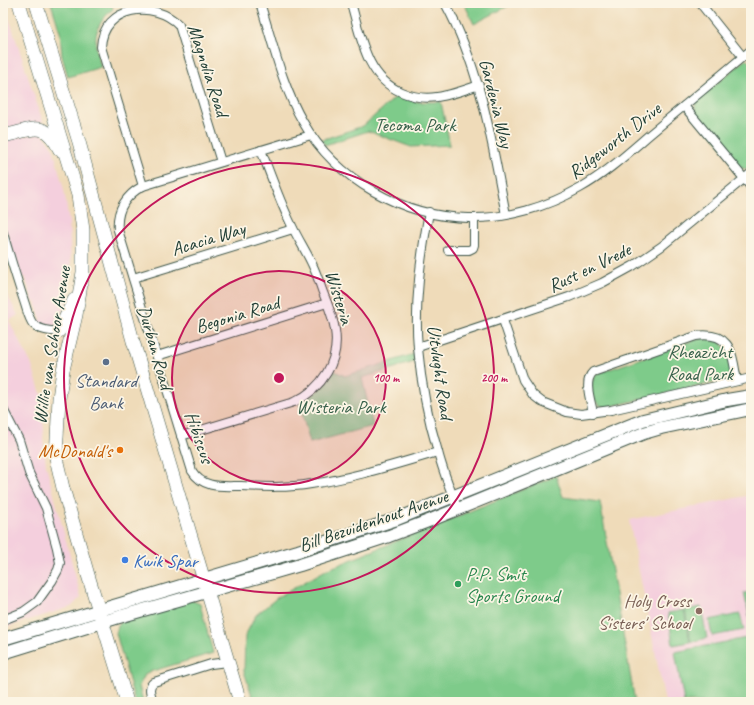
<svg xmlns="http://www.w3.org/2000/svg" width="754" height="705" viewBox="0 0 754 705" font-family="Caveat,sans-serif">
<rect width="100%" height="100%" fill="#fcf5e5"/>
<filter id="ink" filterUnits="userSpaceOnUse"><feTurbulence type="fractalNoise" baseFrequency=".025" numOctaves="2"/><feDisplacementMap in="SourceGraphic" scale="8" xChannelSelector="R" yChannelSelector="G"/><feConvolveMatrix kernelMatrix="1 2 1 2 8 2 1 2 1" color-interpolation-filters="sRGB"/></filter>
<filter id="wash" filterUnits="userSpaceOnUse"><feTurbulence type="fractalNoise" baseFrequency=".012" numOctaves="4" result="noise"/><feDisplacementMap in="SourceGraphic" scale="16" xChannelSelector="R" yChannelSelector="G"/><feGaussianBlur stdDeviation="0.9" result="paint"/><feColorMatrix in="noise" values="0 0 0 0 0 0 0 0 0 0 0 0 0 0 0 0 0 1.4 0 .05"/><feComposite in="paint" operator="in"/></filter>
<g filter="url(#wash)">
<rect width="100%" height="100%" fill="#efdbb9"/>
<!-- built -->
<g fill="#f4cfdd">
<path d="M3 12 8 15 43 122 3 130Z"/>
<path d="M42 133 53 148 64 190 69 222 71 264 66 301 57 324 50 328 39 324 36 321 41 319 37 307 35 302H33L25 277 20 278 3 221V139Z"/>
<path d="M3 288 18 315 9 321 31 363 42 397 40 398 44 430 43 438 46 465 81 597 71 607 3 628Z"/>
<path d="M751 495V702H665L629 520Z"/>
</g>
<!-- green -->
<g fill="#7ecb8a" stroke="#4e845f">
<path d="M51 3H111L113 9C92 27 93 42 101 67L68 77 62 56 60 32Z"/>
<path d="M464 3H511L512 4 474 24Z"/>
<path d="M746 59 751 64V168C746 169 742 169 738 166L696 115 695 106 697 100Z"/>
<path d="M398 95 417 102H441L450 145 411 147 368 131 325 145 321 140 363 126Z"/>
<path d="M705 338 719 341 728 351 731 371 729 377 725 380 607 407C591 407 588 384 596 374L695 340Z"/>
<path d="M414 354V362L362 378 373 426 310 443 299 403 318 390 333 370 345 376Z"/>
<path d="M556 476 563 497 600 502 635 702H254L244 671 245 636 256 615 278 597 326 570Z"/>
<path d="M751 592V624L744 593Z"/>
<path d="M191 600 200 604 213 653 146 673 139 686 143 702H135L116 633 118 626 122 621Z"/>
<path d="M701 607 707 638 691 642 685 610Z"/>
<path d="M684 610 690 642 673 645 668 613Z"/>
<path d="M740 614 744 630 712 636 709 620Z"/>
<path d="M751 637V702H684L675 652Z"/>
</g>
</g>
<g filter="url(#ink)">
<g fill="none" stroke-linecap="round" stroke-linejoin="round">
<!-- minor casing -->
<g stroke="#3e5548" stroke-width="10">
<g id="minor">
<path d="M260 3C273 43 282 86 303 122 336 180 403 217 469 218 507 219 547 207 580 188 605 174 627 154 649 135 683 107 717 78 751 50"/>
<path d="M351 3C361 37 366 77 401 92 413 97 425 99 437 97 451 95 465 90 479 85"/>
<path d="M445 3C481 69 492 143 506 215"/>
<path d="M700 3 743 57"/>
<path d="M684 106 751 187"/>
<path d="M311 135 143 186C126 195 116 210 118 230L192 471C203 489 223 486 241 486 264 487 288 488 311 484 354 478 396 464 438 452"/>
<path d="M143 186 101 47C103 5 155 0 179 25L221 162"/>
<path d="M429 212C421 256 414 303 418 348 421 383 428 419 438 452 443 472 451 491 458 510"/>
<path d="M3 233C10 257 17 280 25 304 27 310 29 319 33 324 39 330 52 332 59 331"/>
<path d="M448 250H469L473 248 474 245V218"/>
<path d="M133 278 293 229"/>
<path d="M503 320 523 380 533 395 542 402 567 412 581 414 611 410 751 378"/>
<path d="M418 347 569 297 602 283 633 266 662 246 751 173"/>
<path d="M157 356 327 303"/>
<path d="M3 409 19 440 29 473 46 508 57 548 60 563 58 570 52 581 37 602 23 612 3 620"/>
<path d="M593 413C591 401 583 381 593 372L696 336C732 331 732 354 737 381"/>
<path d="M181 436 294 402C322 389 340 361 335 330 333 316 327 303 322 290 319 281 316 272 312 264 306 251 298 239 292 226 280 202 271 176 261 150"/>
<path d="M153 702C151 694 147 687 154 682L211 664 227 662"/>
</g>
</g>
<!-- secondary casing -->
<g stroke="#3e5548" stroke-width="14">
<g id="secondary">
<path d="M3 639 298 551 397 519 643 420 727 400 751 396"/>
<path d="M3 653 119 617 300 565 389 536 431 520 644 433 661 428 751 409"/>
</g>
</g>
<!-- primary casing -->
<g stroke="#3e5548" stroke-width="14">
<g id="primary">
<path d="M19 3 78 195 83 230V272L76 315 63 370 59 398 56 458 63 488 88 575 127 702"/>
<path d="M36 3 79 142 133 341 240 702"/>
<path d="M3 136C31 131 43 117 60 150"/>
<path d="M59 331 74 300"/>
</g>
</g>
<!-- minor -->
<use href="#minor" stroke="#fff" stroke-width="8"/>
<!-- secondary -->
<use href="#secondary" stroke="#fff" stroke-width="12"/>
<!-- primary -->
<use href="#primary" stroke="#fff" stroke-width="13"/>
</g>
</g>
<!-- distance rings -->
<circle cx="279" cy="378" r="107" fill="#c2185b" fill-opacity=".12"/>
<g fill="none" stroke="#c2185b" stroke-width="2">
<circle cx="279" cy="378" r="107"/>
<circle cx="279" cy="378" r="215"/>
</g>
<!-- markers -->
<circle fill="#5c6f8a" stroke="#fcf5e5" stroke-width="1.5" cx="106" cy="362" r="4"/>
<circle fill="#e8710a" stroke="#fcf5e5" stroke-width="1.5" cx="120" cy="450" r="4"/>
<circle fill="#3f7fe0" stroke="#fcf5e5" stroke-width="1.5" cx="125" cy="560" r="4"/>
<circle fill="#2e9e5b" stroke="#fcf5e5" stroke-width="1.5" cx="458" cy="584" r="4"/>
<circle fill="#8d6e63" stroke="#fcf5e5" stroke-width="1.5" cx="699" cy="611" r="4"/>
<g text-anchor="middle" stroke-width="3.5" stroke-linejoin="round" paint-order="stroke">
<!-- street labels -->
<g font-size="19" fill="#1f3d34" stroke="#fcf5e5">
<text transform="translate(209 70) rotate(72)" y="7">Magnolia Road</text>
<text transform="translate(497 103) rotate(76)" y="7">Gardenia Way</text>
<text transform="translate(614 140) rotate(-38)" y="7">Ridgeworth Drive</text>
<text transform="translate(208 238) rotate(-17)" y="7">Acacia Way</text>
<text transform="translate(589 267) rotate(-26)" y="7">Rust en Vrede</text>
<text transform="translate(340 297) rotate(73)" y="7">Wisteria</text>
<text transform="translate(237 314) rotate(-17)" y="7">Begonia Road</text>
<text transform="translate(51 345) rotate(-81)" y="7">Willie van Schoor Avenue</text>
<text transform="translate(156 347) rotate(74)" y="7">Durban Road</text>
<text transform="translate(441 372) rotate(82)" y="7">Uitvlught Road</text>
<text transform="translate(200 437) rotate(71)" y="7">Hibiscus</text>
<text transform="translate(373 520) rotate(-19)" y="7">Bill Bezuidenhout Avenue</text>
</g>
<!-- park labels -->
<g font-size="19" fill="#37604a" stroke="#fcf5e5">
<text x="415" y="131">Tecoma Park</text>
<text x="700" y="358">Rheazicht<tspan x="700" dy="22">Road Park</tspan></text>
<text x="341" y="413">Wisteria Park</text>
</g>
<!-- service labels -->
<g font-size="19" fill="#4e5e75" stroke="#fcf5e5">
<text x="106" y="387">Standard<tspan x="106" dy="22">Bank</tspan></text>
</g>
<!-- food labels -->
<g font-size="19" fill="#c56008" stroke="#fcf5e5" text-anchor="end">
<text x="112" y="457">McDonald's</text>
</g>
<!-- shop labels -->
<g font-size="19" fill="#366cbe" stroke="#fcf5e5" text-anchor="start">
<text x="133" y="567">Kwik Spar</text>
</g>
<!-- leisure labels -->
<g font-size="19" fill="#27864d" stroke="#fcf5e5" text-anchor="start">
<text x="466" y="580">P.P. Smit<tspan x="466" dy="22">Sports Ground</tspan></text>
</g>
<!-- education labels -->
<g font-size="19" fill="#785e54" stroke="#fcf5e5" text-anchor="end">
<text x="691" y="607">Holy Cross<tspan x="691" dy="22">Sisters' School</tspan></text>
</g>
</g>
<circle cx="279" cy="378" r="6" fill="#c2185b" stroke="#fcf5e5" stroke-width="2"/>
<g font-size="12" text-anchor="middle" font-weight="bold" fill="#c2185b" stroke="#fcf5e5" stroke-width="3.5" stroke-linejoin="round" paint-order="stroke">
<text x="386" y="382">100 m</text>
<text x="494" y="382">200 m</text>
</g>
<!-- margin -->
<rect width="754" height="705" fill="none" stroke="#fcf5e5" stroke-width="16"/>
</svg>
